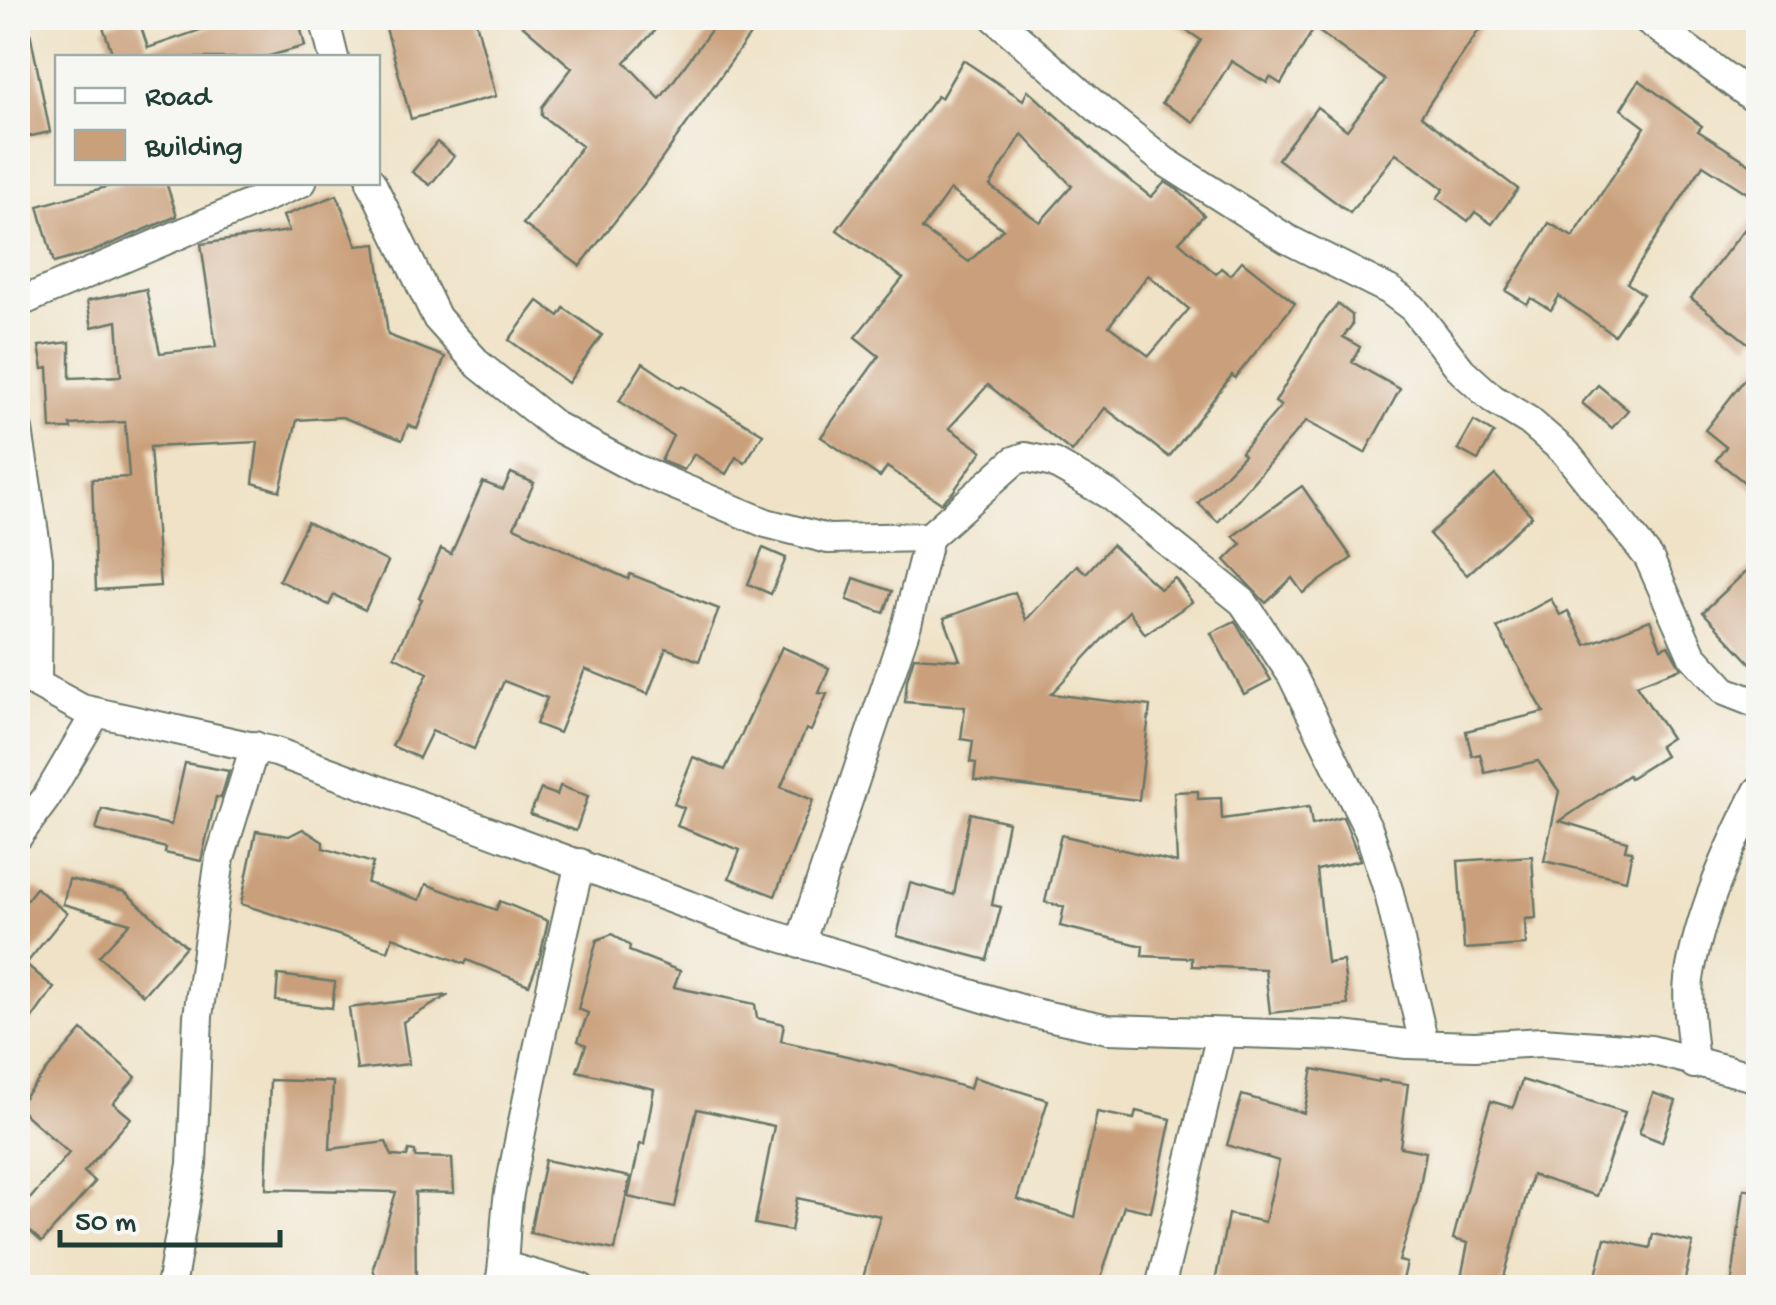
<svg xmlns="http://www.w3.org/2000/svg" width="1776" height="1305" viewBox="0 0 1776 1305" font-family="'Gochi Hand',sans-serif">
<rect width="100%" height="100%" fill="#f6f6f2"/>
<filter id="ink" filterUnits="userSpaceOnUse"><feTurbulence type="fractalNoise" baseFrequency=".01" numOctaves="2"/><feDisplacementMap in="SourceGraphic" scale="20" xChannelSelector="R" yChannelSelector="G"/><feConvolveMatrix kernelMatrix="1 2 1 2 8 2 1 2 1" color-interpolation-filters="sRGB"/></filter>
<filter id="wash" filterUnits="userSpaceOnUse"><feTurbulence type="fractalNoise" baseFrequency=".0048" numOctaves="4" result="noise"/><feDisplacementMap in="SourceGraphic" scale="40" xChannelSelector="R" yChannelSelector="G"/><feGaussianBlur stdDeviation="2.25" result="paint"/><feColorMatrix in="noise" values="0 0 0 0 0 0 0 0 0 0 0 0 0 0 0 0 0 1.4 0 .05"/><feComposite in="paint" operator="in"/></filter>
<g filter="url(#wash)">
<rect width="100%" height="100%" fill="#efe2c6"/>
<g id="blocks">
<!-- building -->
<g fill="#caa07b" fill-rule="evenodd">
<path d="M129 18H138L148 48 235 18H263L265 24 298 18 305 46 262 58H114L103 27Z"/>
<path d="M426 18H475L496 96 411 119 386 28Z"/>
<path d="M514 18H667L625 62 660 99 720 18H762L644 184 580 266 523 224 582 146 542 116V107L572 68Z"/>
<path d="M1168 18H1487L1421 116 1518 189 1492 224 1475 212 1468 221 1437 198 1444 189 1396 153 1350 213 1278 159 1317 107 1347 130 1385 80 1314 28 1281 84 1270 77 1267 83 1231 61 1194 122 1162 103 1201 40Z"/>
<path d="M29 27 50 132 22 138 18 116V28Z"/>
<path d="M963 60 1023 100 1028 90 1103 159 1151 197 1165 182 1178 190 1204 215 1179 242 1216 274 1221 268 1230 275 1242 261 1295 303 1235 378 1232 375 1169 457 1105 408 1072 452 988 385 949 428 982 451 953 492 941 503 887 467 880 477 821 437 879 356 855 337 903 278 837 230 937 96 941 98ZM1022 134 1072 186 1040 222 990 186ZM950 190 1003 229 969 262 922 229ZM1148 275 1189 309 1149 356 1109 326Z"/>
<path d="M1639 80 1702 126 1698 131 1758 169V200L1703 165 1627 283 1643 294 1614 335 1559 296 1551 310 1531 298 1527 304 1506 291 1549 223 1573 237 1645 127 1621 109Z"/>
<path d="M437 142 454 156 430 185 412 172Z"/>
<path d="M124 182H166L177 216 92 252 54 263 38 206Z"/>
<path d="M337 195 357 246 376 244 388 335 445 357 417 429 408 425 402 440 342 417 297 420 280 491 253 483 258 442 150 447 160 586 96 590 92 479 129 477 125 422 70 425 71 429H51L48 368 43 369 39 346 70 342V378L121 376 117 321 92 327 87 301 146 289 160 353 216 347 201 244 289 231 283 216Z"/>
<path d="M1758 212V332L1749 344 1691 298Z"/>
<path d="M538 301 559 316 564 308 602 335 568 383 509 340Z"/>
<path d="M1338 304 1352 315V325L1343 337 1360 347 1352 362 1400 389 1365 453 1306 421 1218 522 1198 503 1244 455 1241 452 1281 406 1275 402 1320 326Z"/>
<path d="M1758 362V493L1716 460 1726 447 1705 430Z"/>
<path d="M643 363 680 388 682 386 763 434 745 463 736 457 726 474 694 454 684 470 661 461 673 436 619 401Z"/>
<path d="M1598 385 1628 410 1612 428 1582 403Z"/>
<path d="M1474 421 1494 433 1478 460 1458 449Z"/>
<path d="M511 473 534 483 514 527 628 579 630 574 719 609 699 661 666 648 648 694 585 669 559 733 536 724 547 698 504 681 474 749 432 731 419 758 392 746 428 673 394 656 422 599 419 598 441 549 451 554 483 482 503 490Z"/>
<path d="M1495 475 1532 516 1467 575 1429 534Z"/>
<path d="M1302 486 1352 558 1303 593 1292 578 1266 603 1225 560 1241 544 1233 536Z"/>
<path d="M307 522 388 562 365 610 334 595 329 605 279 580Z"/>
<path d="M1112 545 1160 589 1175 578 1192 602 1145 634 1129 611 1051 694 1150 706 1139 800 974 780 976 763 970 762 973 741 961 739 965 707 905 702 907 680 914 657 960 660 944 618 1015 592 1026 620 1077 565 1086 573Z"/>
<path d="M763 548 786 558 771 594 748 584Z"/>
<path d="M1758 560V671L1703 612Z"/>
<path d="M854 578 892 591 884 613 847 600Z"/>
<path d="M1551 599 1560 615 1568 611 1586 645 1650 620 1661 648 1668 645 1681 668 1636 685 1671 738 1659 746 1665 756 1630 778 1628 775 1560 821 1627 841 1625 850 1632 851 1626 880 1544 861 1559 791 1538 761 1485 773 1480 754 1472 756 1466 731 1544 712 1497 628Z"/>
<path d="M1235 621 1271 680 1244 694 1211 633Z"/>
<path d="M782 647 829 668 819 693 827 694 811 731 806 729 781 787 813 800 775 896 729 878 740 850 677 826 684 808 674 804 693 757 725 770Z"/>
<path d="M185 763 229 771 221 798 216 797 201 861 165 853 166 848 96 830 102 809 171 825Z"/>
<path d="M560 786 588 796 576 831 530 814 541 789 557 795Z"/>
<path d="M1198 791V799L1221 798 1222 819 1309 807 1312 825 1343 817 1360 860 1317 870 1327 963 1343 961 1348 1005 1270 1013 1265 969 1192 966V958L1142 956 1143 946 1060 926 1064 907 1045 902 1061 835 1177 863 1174 792Z"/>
<path d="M970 813 1008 822 992 905 1001 907 987 960 897 936 910 883 954 895Z"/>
<path d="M303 829 323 842V848L373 863 367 883 420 900 426 884 496 910 500 901 548 921 540 957 529 985 467 960 465 964 393 937 388 951 241 904 256 831 289 836Z"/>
<path d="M1532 856 1536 918 1525 919 1526 945 1464 949 1458 861Z"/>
<path d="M69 879 125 892 186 946 143 995 99 956 130 923 63 904Z"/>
<path d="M36 888 67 913 26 964 54 988 18 1038V911Z"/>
<path d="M612 934 630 946 629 951 680 971 674 987 755 1004 757 1018 784 1024 781 1041 904 1069 970 1089 973 1077 1048 1100 1017 1199 1075 1218 1097 1112 1134 1119 1136 1111 1171 1119 1151 1212 1124 1206 1098 1287 1079 1280 1076 1288H882L862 1282 880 1216 797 1198 791 1231 755 1224 774 1126 697 1109 675 1207 628 1197 640 1144 644 1145 654 1089 577 1071 586 1045 578 1041 588 1013 578 1009 597 940Z"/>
<path d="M278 975 335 982 332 1008 276 1001Z"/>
<path d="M449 995 403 1022 409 1064 357 1070 349 1008Z"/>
<path d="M82 1030 136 1077 113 1103 131 1118 84 1172 95 1182 42 1242 18 1221V1213L69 1153 18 1108V1104Z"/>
<path d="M1313 1069 1379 1082V1080L1408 1084 1400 1147 1426 1152 1418 1197 1399 1261 1407 1263 1401 1288H1214L1228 1214 1265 1222 1279 1161 1227 1145 1242 1095 1304 1113Z"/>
<path d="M270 1080 333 1082 330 1149 386 1142 392 1156 407 1157 409 1150 415 1151V1157L452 1158 454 1193 415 1192 416 1288H379L373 1268 396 1192 266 1189Z"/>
<path d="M1522 1080 1625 1112 1597 1196 1532 1175 1501 1288H1459L1468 1243 1453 1239 1484 1122 1491 1101 1513 1108Z"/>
<path d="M1653 1093 1676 1101 1662 1142 1639 1133Z"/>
<path d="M545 1160 630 1177 615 1250 530 1233Z"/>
<path d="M1744 1189 1758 1190V1288H1731Z"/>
<path d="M1653 1234 1693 1243 1683 1288H1593L1605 1238 1650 1248Z"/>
</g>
</g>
</g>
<g filter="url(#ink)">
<use href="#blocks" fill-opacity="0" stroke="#687767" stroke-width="2.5"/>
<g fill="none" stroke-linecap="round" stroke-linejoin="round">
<!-- street casing -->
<g stroke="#687767" stroke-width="32">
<g id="street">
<path d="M324 18 334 58"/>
<path d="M995 18 1101 111 1164 161 1287 239 1389 290 1413 308 1462 371 1493 399 1529 421 1566 453 1649 558 1692 655 1725 691 1758 704"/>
<path d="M1645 18 1758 101"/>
<path d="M371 182 437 318 479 365 555 426 636 469 766 523 828 539 929 537"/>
<path d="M18 303 302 182"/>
<path d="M18 430 38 559 37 684"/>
<path d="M18 674 82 709 276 752 750 928 1034 1013 1108 1029 1342 1036 1407 1044 1475 1046 1542 1042 1651 1050 1758 1078"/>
<path d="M18 836 46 798 96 713"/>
<path d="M800 944 907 624 929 537 1014 461 1025 457 1054 463 1108 494 1243 602 1292 675 1369 831 1389 893 1424 1044"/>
<path d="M1694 1064C1692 1037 1686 1005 1689 979 1699 914 1729 849 1758 791"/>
<path d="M504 1266 581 1288"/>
<path d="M172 1281 192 1164 198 1016 220 858 255 746"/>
<path d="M499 1288C507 1255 503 1221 510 1188 531 1079 554 971 580 863"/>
<path d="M1160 1288 1221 1034"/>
</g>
</g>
<!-- street -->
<use href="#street" stroke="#fff" stroke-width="28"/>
</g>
</g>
<!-- margin -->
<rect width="1776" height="1305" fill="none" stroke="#f6f6f2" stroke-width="60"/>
<!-- legend -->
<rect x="55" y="55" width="325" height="130" fill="#f6f6f2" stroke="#a0aca6" stroke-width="2.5"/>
<rect x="75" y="88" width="50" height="15" fill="#ffffff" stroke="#a0aca6" stroke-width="2.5"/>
<text x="145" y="105" font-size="30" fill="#1f3d34">Road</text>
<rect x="75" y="130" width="50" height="30" fill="#caa07b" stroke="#a0aca6" stroke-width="2.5"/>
<text x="145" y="155" font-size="30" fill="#1f3d34">Building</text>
<!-- scale -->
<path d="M60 1230v15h220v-15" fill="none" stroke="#1f3d34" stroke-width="5"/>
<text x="75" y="1230" font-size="30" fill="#1f3d34" stroke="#f6f6f2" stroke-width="8" paint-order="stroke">50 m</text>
</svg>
